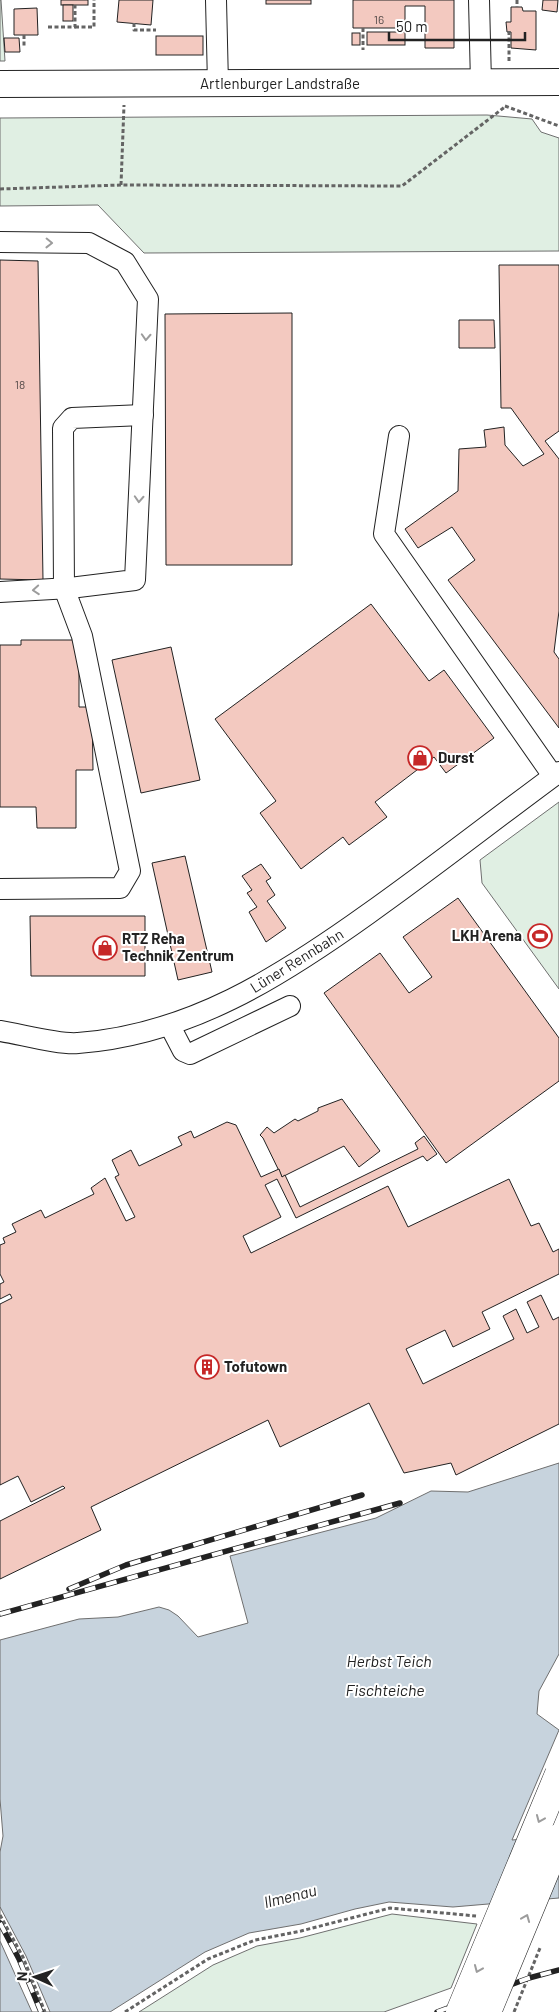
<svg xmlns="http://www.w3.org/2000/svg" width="559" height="2012" viewBox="0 0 559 2012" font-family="Barlow,sans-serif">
<rect width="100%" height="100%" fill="#fff"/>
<!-- green -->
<g fill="#e0efe3" stroke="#6f6f6f">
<path d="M0 0H1L5 61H0Z"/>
<path d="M487 115 532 119 541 132 559 138V251L144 253 98 205 0 206V118Z"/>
<path d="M559 802V989L482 883 480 860Z"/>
<path d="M392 1914 477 1924 451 1988 384 2012H139L213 1965 257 1946 300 1938Z"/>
</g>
<!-- water -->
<path fill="#c7d3dd" stroke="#6f6f6f" d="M559 1463V1654L539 1691 537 1714 559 1730 512 1840 559 1836V1898L453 1907 389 1902 355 1909 301 1924 249 1933 205 1952 110 2012H0V1852L3 1836 0 1799V1640L79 1619 118 1617 159 1607 169 1610 178 1616 198 1637 248 1623 230 1556 376 1518 431 1491 468 1492Z"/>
<!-- pier -->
<path fill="#fff" stroke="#6f6f6f" d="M0 1907 26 1956 50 2012H32L0 1941Z"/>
<!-- building -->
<g fill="#f3c9c0" stroke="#222">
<rect x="61" y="0" width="27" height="5"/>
<path d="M119 0H153L151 25 117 22Z"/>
<rect x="266" y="0" width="45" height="4"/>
<path d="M353 0H454V48H425V6H405V28H353Z"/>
<path d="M543 0H558L557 12 542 10Z"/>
<rect x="63" y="5" width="10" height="16"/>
<path d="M511 7H522L523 11H536V50L511 48V32H507L506 22H511Z"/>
<path d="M37 8 38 35H14V9Z"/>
<rect x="367" y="32" width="38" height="13"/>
<rect x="352" y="33" width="8" height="12"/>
<rect x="156" y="36" width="47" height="19"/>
<path d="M4 38H19L20 52H5Z"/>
<path d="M0 260 38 261 43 580 0 579Z"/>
<path d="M499 265H559V431L545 441 559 459V611L554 652 559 659V728L448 580 475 560 452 527 418 548 405 529 458 491 459 449 486 447 484 430 504 427 505 445 523 466 544 454 511 408H501Z"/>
<path d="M292 313V565H166L165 314Z"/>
<path d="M459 320H494L495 348H459Z"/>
<path d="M371 604 429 681 444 670 494 738 446 773 434 757 375 802 387 817 349 845 343 837 301 869 260 813 276 801 215 719Z"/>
<path d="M21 640H79V707H92L93 770H76V828H37L36 807H0V645H21Z"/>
<path d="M171 647 200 780 141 793 112 660Z"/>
<path d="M185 856 212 972 178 980 152 863Z"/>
<path d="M261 864 271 878 266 881 275 895 267 901 286 928 266 942 249 912 257 907 247 893 252 890 242 876Z"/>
<path d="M458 898 559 1038V1081L446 1163 324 993 380 953 409 993 432 977 403 937Z"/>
<path d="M30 916H145V976H31Z"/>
<path d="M342 1099 380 1151 359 1167 344 1146 282 1177 263 1138 260 1135 267 1127 274 1133 295 1119 298 1121 318 1111V1108Z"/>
<path d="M227 1122 236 1125 261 1177 279 1169 282 1177 285 1175 300 1207 418 1149 415 1143 424 1136 437 1154 427 1161 423 1156 296 1218 277 1179 265 1185 281 1217 243 1236 251 1253 388 1186 408 1227 509 1179 531 1226 539 1223 553 1252 559 1249V1274L482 1312 490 1329 453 1347 445 1330 406 1349 423 1384 514 1339 503 1316 516 1309 527 1333 539 1327 527 1302 541 1295 553 1320 559 1317V1424L456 1475 451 1463 404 1473 369 1403 280 1447 268 1420 91 1507 101 1530 0 1579V1521L65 1488 63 1486 31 1502 18 1476 0 1485V1304L12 1298 10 1294 0 1299V1284L4 1282 0 1274V1245L5 1243 3 1238 16 1232 12 1224 41 1210 45 1218 94 1194 91 1188 105 1178 126 1221 135 1217 115 1177 119 1175 112 1160 131 1150 139 1166 182 1145 178 1137 191 1131 194 1138Z"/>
</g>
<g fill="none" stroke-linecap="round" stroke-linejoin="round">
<!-- minor casing -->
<g stroke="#222" stroke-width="22">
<g id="minor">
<path d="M216 0 218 84"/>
<path d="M479 0 481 83"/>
<path d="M0 242 89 243 125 262 148 299 135 580 70 588 0 592"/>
<path d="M399 436 384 534 553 776"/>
<path d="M0 889 120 888 130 871 82 636 64 588 63 428 72 418 143 415"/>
<path d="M170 1026 183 1051 190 1054 290 1006"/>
<path d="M0 1031C20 1034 60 1045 78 1043 189 1035 280 977 368 914 433 868 495 819 559 772"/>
</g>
</g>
<!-- major casing -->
<g stroke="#222" stroke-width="28">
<path id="major" d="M0 84 559 82"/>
</g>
<!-- path -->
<g stroke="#646464" stroke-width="3" stroke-dasharray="4 2.5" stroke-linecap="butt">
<path d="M517 0V7"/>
<path d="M134 23V30H156"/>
<path d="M48 27H75V5"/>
<path d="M75 27H94V0"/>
<path d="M363 28V50"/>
<path d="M509 31V61"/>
<path d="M24 35V47"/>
<path d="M505 106 559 126"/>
<path d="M121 185 124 105"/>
<path d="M0 189 121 185 402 186 506 106"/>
<path d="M0 1915 23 1957 45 2012"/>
<path d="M125 2012 208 1959 255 1940 301 1931 390 1908 476 1916"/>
<path d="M514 2012 540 1948"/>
</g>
<!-- minor -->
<use href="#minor" stroke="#fff" stroke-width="20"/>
<!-- major -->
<use href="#major" stroke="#fff" stroke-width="26"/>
<!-- rail casing -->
<g stroke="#222" stroke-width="5.5">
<g id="rail">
<path d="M69 1589 126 1565 362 1495"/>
<path d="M0 1614 400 1503"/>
<path d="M0 1923 19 1959 41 2012"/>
<path d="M437 2012 529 1978 559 1970"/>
</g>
</g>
<!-- rail -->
<use href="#rail" stroke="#fff" stroke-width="4" stroke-dasharray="11" stroke-linecap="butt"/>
<!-- highway-bridge casing -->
<g stroke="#222" stroke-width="29" stroke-linecap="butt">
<g id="highway-bridge">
<path d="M460 2012 559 1774"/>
<path d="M487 2012 559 1838"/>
</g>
</g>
<!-- highway-bridge -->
<use href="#highway-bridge" stroke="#fff" stroke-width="28"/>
</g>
<!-- one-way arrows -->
<defs><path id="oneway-chevron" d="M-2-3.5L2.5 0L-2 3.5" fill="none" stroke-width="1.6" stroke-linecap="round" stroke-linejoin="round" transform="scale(1.25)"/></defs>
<g stroke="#9c9c9c">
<use href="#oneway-chevron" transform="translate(49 243) rotate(1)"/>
<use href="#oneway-chevron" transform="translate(146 337) rotate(93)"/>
<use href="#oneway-chevron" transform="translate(139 499) rotate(93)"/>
<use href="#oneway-chevron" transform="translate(36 590) rotate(176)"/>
<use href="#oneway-chevron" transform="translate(540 1819) rotate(113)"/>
<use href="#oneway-chevron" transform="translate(526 1918) rotate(-68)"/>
<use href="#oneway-chevron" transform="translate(478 1969) rotate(113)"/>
</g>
<!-- icons -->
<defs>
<g id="shop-ring" transform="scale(1.25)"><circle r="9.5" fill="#fff" stroke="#c62828" stroke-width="1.5"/><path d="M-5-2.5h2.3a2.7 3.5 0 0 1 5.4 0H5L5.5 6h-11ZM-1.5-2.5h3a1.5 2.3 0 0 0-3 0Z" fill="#c62828"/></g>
<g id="stadium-ring" transform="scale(1.25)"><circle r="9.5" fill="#fff" stroke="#c62828" stroke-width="1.5"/><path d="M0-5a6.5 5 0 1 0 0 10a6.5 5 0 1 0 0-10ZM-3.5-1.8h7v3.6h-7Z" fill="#c62828"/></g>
<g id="building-ring" transform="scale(1.25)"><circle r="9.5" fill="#fff" stroke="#c62828" stroke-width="1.5"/><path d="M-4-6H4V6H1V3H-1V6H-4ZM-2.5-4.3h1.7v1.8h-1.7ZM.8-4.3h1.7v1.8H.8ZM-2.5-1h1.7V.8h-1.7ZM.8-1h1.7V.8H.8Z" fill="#c62828"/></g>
</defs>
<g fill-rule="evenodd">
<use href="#shop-ring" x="420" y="758"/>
<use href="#stadium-ring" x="540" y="936"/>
<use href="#shop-ring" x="105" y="948"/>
<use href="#building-ring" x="207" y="1367"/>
</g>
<g text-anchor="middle" stroke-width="4" stroke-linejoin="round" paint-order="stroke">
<!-- number labels -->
<g font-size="12" fill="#564c4a">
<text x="379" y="24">16</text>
<text x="20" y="389">18</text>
</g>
<!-- street labels -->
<g font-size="15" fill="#222" stroke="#fff">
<text x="280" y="89">Artlenburger Landstraße</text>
<text transform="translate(297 961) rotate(-32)" y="5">Lüner Rennbahn</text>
</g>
<!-- poi labels -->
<g font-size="15" font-weight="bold" fill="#222" stroke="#fff" text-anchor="start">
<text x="438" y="763">Durst</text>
<text x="522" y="941" text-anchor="end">LKH Arena</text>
<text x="122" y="944">RTZ Reha<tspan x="122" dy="17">Technik Zentrum</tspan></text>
<text x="224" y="1372">Tofutown</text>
</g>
<!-- water labels -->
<g font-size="16" font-style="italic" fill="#222" stroke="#fff">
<text x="389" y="1667">Herbst Teich</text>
<text x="385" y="1696">Fischteiche</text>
<text transform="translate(290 1896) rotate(-14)" y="6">Ilmenau</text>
</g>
</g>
<!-- north arrow -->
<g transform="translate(35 1977) rotate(273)" stroke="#ffffff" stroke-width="4" paint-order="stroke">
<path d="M0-4L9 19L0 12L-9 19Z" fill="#222222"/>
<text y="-8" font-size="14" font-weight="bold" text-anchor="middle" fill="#222222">N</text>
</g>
<!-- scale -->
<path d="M389 32v8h136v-8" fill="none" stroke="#222222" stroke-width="2.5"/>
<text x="396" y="32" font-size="15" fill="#222222" stroke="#ffffff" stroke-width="4" paint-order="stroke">50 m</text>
</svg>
